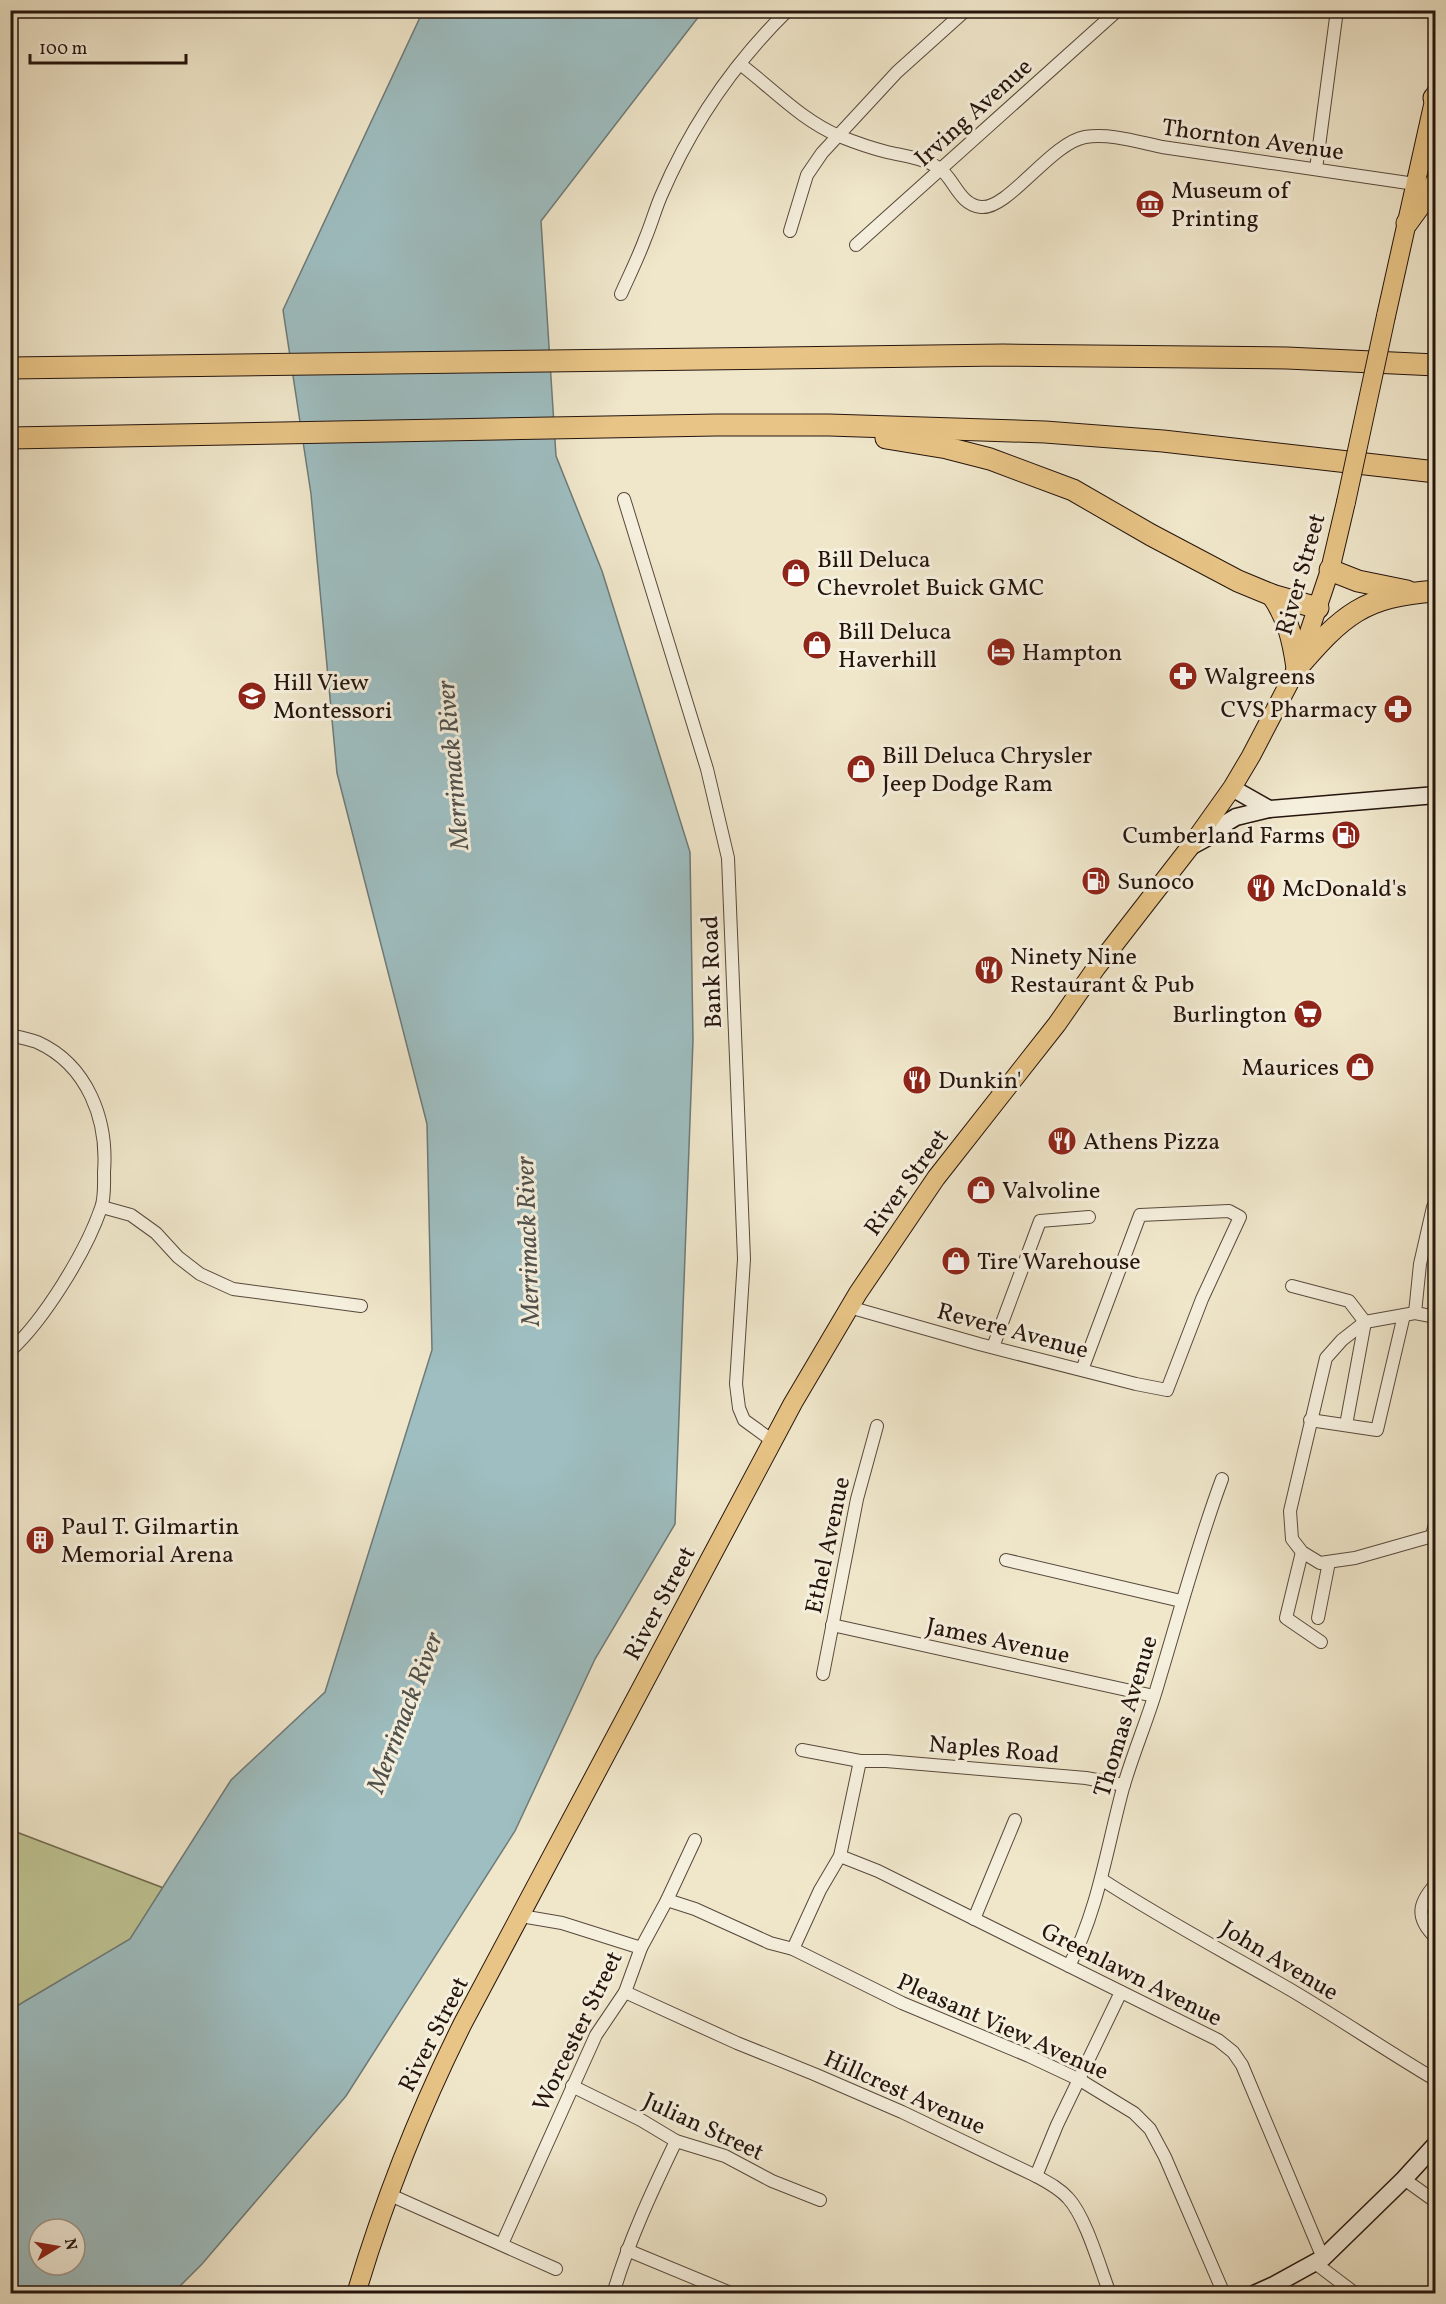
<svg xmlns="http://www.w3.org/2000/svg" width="1446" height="2304" viewBox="0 0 1446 2304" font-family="Vollkorn,serif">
<rect width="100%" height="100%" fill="#f0e7cb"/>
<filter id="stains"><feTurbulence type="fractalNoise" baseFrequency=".00333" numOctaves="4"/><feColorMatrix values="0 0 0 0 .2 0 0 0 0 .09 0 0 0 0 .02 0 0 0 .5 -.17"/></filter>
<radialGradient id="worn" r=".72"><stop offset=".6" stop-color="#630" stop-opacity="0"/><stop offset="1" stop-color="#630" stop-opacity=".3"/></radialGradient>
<!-- green -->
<path fill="#bfc493" stroke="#726c50" stroke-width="1.5" d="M11 1830 174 1892 138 1950 11 2037Z"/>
<!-- water -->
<path fill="#9ebec1" stroke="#6e7a79" stroke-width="1.5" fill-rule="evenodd" d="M423 11H703L541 221 556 456 602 571 690 852 693 1040 675 1524 595 1659 515 1831 346 2096 202 2264 173 2293H11L10 2010 130 1939 231 1780 325 1692 432 1350 427 1124 337 773 311 494 283 310ZM39 2229H75V2265H39Z"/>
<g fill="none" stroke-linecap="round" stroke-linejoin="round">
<!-- street casing -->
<g stroke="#58493c" stroke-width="14">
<g id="street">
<path d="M740 64C772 88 801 120 839 136 854 142 871 148 887 152 904 156 923 158 939 168 954 178 959 205 981 207 1008 210 1051 143 1085 137 1110 133 1138 142 1162 147L1415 184"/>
<path d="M1316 169 1337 10"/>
<path d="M790 231 807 175 822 153 897 72 966 10"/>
<path d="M856 245 1118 10"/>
<path d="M621 294C629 276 638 258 645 239 651 225 655 210 661 196 691 126 734 63 788 10"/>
<path d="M624 499 707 769 728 858 744 1259 736 1384 739 1408 744 1420 773 1441"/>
<path d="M10 1035C19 1037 29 1039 37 1042 88 1065 108 1120 104 1172 104 1183 105 1198 101 1208 86 1252 44 1320 10 1351"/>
<path d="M102 1207 131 1215 156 1233 178 1257 200 1274 233 1289 361 1306"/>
<path d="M1292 1286 1349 1301 1365 1322 1346 1425"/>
<path d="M849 1307 979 1344 1136 1384 1167 1390 1202 1299 1240 1217 1229 1211 1140 1215 1082 1370"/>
<path d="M1415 1313 1420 1264 1433 1207"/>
<path d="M1436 1317 1415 1313 1365 1322 1342 1340 1326 1358 1290 1511 1292 1539 1302 1552 1320 1563 1355 1558 1436 1535"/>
<path d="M993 1347 1040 1221 1089 1217"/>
<path d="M1310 1420 1377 1430 1404 1315"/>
<path d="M1432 1536 1436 1520"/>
<path d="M1302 1552 1286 1618 1321 1642"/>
<path d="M1006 1560 1181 1601"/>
<path d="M1318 1618 1329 1562"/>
<path d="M832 1625 1154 1696"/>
<path d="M823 1674 857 1499 877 1426"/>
<path d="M802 1750 860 1761H886L1086 1778 1124 1785"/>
<path d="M840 1856 878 1871 1218 2040 1233 2052 1242 2065 1323 2258"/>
<path d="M1101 1879C1162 1919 1227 1953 1291 1990 1340 2019 1387 2051 1436 2080"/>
<path d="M1436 1884C1417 1904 1416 1919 1436 1938"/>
<path d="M667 1900 695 1909 770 1943 793 1949 902 2003 1029 2056 1080 2080 1134 2113 1150 2129 1165 2157 1224 2294"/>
<path d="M521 1916 562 1923 641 1948"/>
<path d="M974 1919 1015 1820"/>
<path d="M793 1949 820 1890 840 1856 860 1761"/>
<path d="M1069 1966C1098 1911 1107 1847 1123 1788 1133 1753 1148 1719 1158 1684 1179 1615 1197 1546 1222 1479"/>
<path d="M625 1992 737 2043 814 2074 902 2112 1036 2176C1047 2182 1059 2188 1068 2198 1086 2217 1100 2268 1110 2294"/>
<path d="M572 2086 641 2120 676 2141 725 2156 772 2181 820 2200"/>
<path d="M1036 2176 1057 2125 1121 1992"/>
<path d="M1404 2179 1436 2202"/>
<path d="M388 2194 556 2269"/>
<path d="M502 2244 596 2035 625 1992 641 1948 667 1900 695 1840"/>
<path d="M627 2250 733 2294"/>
<path d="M1315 2263 1356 2294"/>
<path d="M613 2294C629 2240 652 2191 676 2141"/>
</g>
</g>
<!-- secondary casing -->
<g stroke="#25140d" stroke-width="19">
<g id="secondary">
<path d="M1232 788 1269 809"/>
<path d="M1190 847 1214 834 1226 823 1236 817 1269 809 1436 795"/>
<path d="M1254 2294 1274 2285 1323 2258 1404 2179 1436 2144"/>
</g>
</g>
<!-- primary casing -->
<g stroke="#25140d" stroke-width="20">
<g id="primary">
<path d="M1386 316 1436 92"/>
<path d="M356 2294C384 2200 419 2111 463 2023L793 1403 858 1293 936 1178 1057 1024 1096 968 1190 847 1232 788 1251 756 1297 668 1330 570 1346 502"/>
</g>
</g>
<!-- highway casing -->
<g stroke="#25140d" stroke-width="23">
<g id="highway">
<path d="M1434 98H1436"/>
<path d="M1407 223 1436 183"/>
<path d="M10 368 1003 355 1287 358 1436 365"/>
<path d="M10 438 716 425H829L1045 432 1163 441 1436 472"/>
<path d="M886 438 947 448 990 459 1073 490 1151 535 1238 581 1272 595 1318 608"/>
<path d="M1330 570 1358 581 1407 591"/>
<path d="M1272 595C1288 618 1293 640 1297 668"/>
<path d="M1297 668C1343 615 1363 596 1436 591"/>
</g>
</g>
<!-- street -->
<use href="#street" stroke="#f5efdd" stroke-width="12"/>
<!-- secondary -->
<use href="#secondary" stroke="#f5efdd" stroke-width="16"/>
<!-- primary -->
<use href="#primary" stroke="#e8c486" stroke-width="18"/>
<!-- highway -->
<use href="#highway" stroke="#e8c486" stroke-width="21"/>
<!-- primary-bridge casing -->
<g stroke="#25140d" stroke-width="20" stroke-linecap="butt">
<path id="primary-bridge" d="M1346 502 1386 316"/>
</g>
<!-- primary-bridge -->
<use href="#primary-bridge" stroke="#e8c486" stroke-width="18"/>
</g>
<!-- icons -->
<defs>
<g id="museum-disc" transform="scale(1.5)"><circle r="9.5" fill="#8f2418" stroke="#f5efdd"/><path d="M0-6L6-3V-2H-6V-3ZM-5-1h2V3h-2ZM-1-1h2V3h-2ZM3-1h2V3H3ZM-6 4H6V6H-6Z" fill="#fff"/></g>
<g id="shop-disc" transform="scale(1.5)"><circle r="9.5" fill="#8f2418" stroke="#f5efdd"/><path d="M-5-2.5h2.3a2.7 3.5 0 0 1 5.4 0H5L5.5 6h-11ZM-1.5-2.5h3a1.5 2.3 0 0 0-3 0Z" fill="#fff"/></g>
<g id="hotel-disc" transform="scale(1.5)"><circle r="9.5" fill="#8f2418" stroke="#f5efdd"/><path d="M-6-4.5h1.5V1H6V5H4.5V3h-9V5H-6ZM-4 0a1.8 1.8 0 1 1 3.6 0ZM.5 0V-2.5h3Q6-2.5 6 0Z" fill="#fff"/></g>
<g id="pharmacy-disc" transform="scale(1.5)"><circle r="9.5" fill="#8f2418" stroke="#f5efdd"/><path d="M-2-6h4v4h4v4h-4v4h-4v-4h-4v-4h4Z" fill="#fff"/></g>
<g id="school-disc" transform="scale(1.5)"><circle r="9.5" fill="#8f2418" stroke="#f5efdd"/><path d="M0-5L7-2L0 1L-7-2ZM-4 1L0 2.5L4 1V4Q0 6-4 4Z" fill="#fff"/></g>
<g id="fuel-disc" transform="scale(1.5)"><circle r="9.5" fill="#8f2418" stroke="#f5efdd"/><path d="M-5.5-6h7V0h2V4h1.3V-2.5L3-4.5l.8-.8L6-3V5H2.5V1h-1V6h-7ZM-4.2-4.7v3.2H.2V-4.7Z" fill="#fff"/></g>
<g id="restaurant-disc" transform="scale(1.5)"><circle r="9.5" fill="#8f2418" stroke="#f5efdd"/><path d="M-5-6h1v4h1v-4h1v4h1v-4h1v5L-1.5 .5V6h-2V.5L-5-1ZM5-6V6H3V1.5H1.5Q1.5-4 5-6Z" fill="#fff"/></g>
<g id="supermarket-disc" transform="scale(1.5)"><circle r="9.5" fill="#8f2418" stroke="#f5efdd"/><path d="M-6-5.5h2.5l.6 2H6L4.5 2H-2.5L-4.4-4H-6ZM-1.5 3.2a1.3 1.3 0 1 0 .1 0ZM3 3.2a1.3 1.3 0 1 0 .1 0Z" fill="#fff"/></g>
<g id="building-disc" transform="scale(1.5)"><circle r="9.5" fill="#8f2418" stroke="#f5efdd"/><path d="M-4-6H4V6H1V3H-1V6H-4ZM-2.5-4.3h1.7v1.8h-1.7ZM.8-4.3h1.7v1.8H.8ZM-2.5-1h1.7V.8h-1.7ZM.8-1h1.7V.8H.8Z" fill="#fff"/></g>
</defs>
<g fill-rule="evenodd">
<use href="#museum-disc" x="1150" y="204"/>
<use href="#shop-disc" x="796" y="573"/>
<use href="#shop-disc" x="817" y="645"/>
<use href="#hotel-disc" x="1001" y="652"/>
<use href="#pharmacy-disc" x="1183" y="676"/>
<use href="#school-disc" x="252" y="696"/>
<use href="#pharmacy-disc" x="1398" y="709"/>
<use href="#shop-disc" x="861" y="769"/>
<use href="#fuel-disc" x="1346" y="835"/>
<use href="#fuel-disc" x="1096" y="881"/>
<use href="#restaurant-disc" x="1261" y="888"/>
<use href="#restaurant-disc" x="989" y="970"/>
<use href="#supermarket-disc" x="1308" y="1014"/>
<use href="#shop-disc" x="1360" y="1067"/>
<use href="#restaurant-disc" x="917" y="1080"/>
<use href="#restaurant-disc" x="1062" y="1141"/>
<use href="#shop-disc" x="981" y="1190"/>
<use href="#shop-disc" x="956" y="1261"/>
<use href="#building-disc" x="40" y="1540"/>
</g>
<g text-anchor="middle" stroke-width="6" stroke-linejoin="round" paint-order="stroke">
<!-- street labels -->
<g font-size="24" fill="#25140d" stroke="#f5efdd">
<text transform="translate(973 112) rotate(-42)" y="8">Irving Avenue</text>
<text transform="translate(1253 139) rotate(8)" y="8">Thornton Avenue</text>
<text transform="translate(1300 574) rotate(-74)" y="8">River Street</text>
<text transform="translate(711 972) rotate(-92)" y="8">Bank Road</text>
<text transform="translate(906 1182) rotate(-54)" y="8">River Street</text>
<text transform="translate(1013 1330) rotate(15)" y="8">Revere Avenue</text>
<text transform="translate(827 1545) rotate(-78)" y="8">Ethel Avenue</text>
<text transform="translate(659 1603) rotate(-62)" y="8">River Street</text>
<text transform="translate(998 1640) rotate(12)" y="8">James Avenue</text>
<text transform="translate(1125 1716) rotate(-73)" y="8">Thomas Avenue</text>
<text transform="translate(994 1749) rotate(5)" y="8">Naples Road</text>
<text transform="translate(1280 1960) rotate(31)" y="8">John Avenue</text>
<text transform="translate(1132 1974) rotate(27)" y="8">Greenlawn Avenue</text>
<text transform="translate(1003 2026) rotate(24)" y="8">Pleasant View Avenue</text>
<text transform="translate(577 2031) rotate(-64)" y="8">Worcester Street</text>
<text transform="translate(433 2034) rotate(-63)" y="8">River Street</text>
<text transform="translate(905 2092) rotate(24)" y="8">Hillcrest Avenue</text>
<text transform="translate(704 2126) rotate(25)" y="8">Julian Street</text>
</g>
<!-- poi labels -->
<g font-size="24" fill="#25140d" stroke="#f5efdd" text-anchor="start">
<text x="1171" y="198">Museum of<tspan x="1171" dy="28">Printing</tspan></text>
<text x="817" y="567">Bill Deluca<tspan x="817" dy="28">Chevrolet Buick GMC</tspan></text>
<text x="838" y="639">Bill Deluca<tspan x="838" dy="28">Haverhill</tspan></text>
<text x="1022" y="660">Hampton</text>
<text x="1204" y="684">Walgreens</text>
<text x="273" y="690">Hill View<tspan x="273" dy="28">Montessori</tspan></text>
<text x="1377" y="717" text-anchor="end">CVS Pharmacy</text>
<text x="882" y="763">Bill Deluca Chrysler<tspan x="882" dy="28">Jeep Dodge Ram</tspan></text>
<text x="1325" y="843" text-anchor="end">Cumberland Farms</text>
<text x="1117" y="889">Sunoco</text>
<text x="1282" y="896">McDonald's</text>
<text x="1010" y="964">Ninety Nine<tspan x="1010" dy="28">Restaurant &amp; Pub</tspan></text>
<text x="1287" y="1022" text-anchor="end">Burlington</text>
<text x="1339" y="1075" text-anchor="end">Maurices</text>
<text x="938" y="1088">Dunkin'</text>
<text x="1083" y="1149">Athens Pizza</text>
<text x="1002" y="1198">Valvoline</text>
<text x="977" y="1269">Tire Warehouse</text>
<text x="61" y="1534">Paul T. Gilmartin<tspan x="61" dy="28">Memorial Arena</tspan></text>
</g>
<!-- water labels -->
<g font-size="26" font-style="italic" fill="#4f504c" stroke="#f5efdd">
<text transform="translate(452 765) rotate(-95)" y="9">Merrimack River</text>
<text transform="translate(527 1241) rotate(-92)" y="9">Merrimack River</text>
<text transform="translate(404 1712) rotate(-69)" y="9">Merrimack River</text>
</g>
</g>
<!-- margin -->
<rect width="1446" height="2304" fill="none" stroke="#f0e7cb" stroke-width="36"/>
<rect x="12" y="12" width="1422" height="2280" fill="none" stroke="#25140d" stroke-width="3"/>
<rect x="18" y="18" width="1410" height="2268" fill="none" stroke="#25140d" stroke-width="1.5"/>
<!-- north arrow -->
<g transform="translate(57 2247) rotate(79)"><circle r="28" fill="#f5efdd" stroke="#a2978a" stroke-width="1.5"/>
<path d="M0-4.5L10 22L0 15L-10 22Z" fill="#8f2418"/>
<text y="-9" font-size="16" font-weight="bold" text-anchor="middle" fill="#25140d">N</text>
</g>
<!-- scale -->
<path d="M30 54v9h156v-9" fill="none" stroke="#25140d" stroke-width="3"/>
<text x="39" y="54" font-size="18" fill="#25140d" stroke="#f5efdd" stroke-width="4.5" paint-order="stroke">100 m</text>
<rect width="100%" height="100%" filter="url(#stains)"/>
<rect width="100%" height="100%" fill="url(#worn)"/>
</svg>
